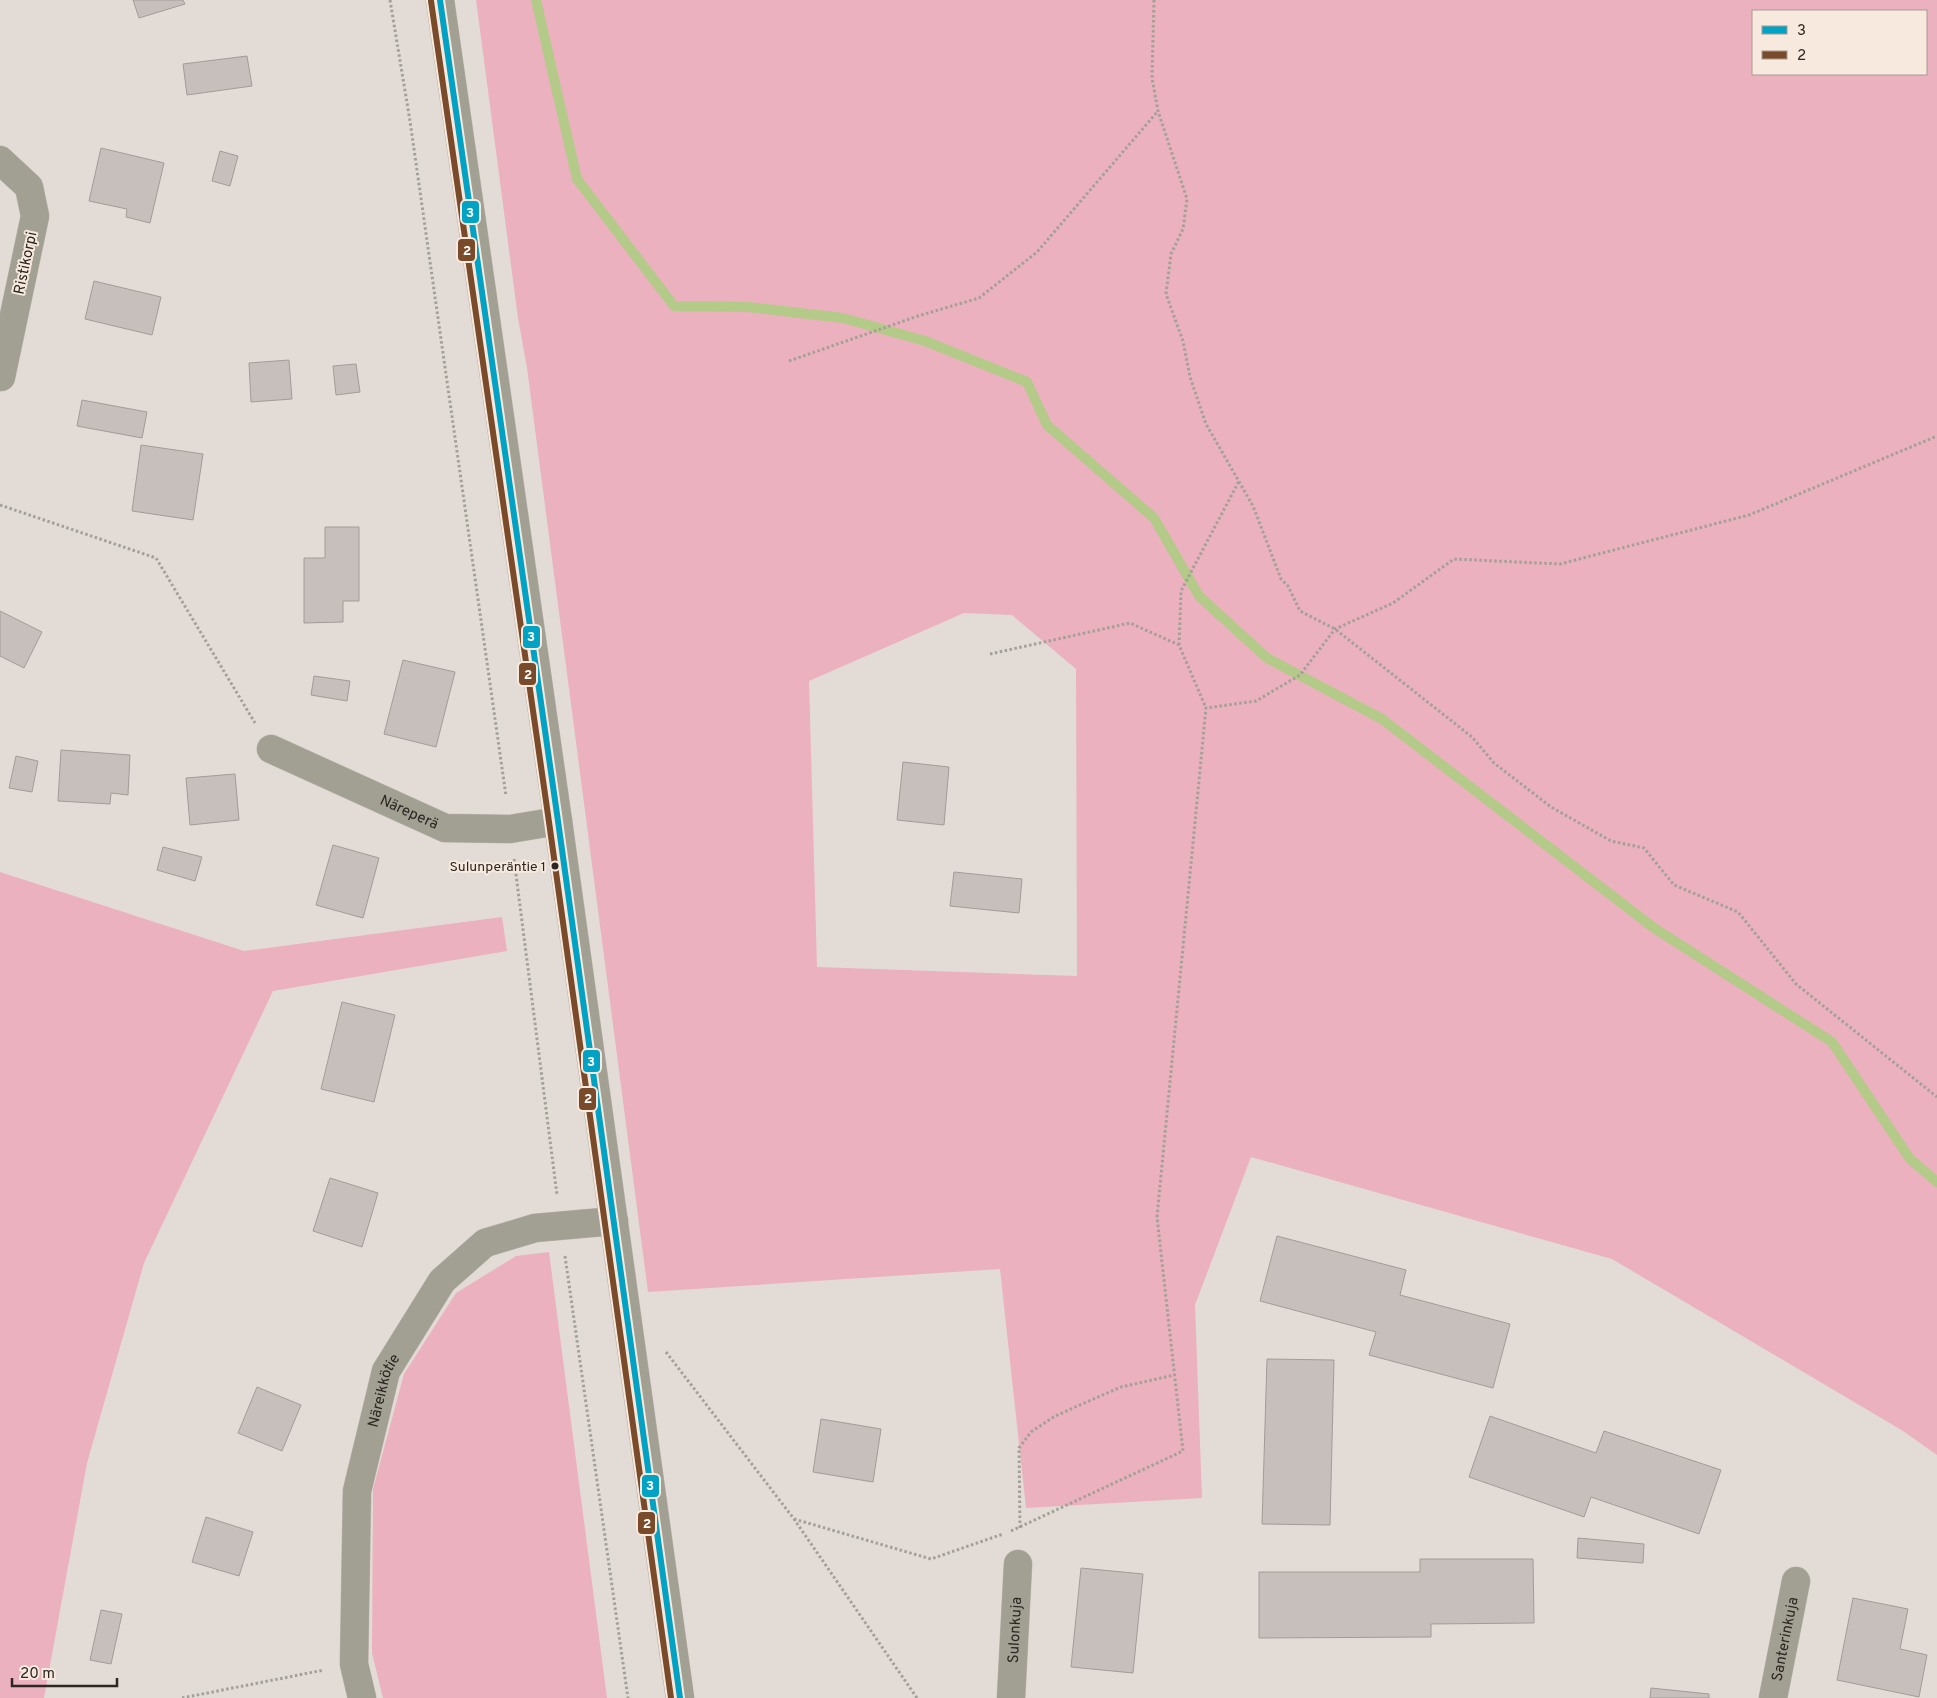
<svg xmlns="http://www.w3.org/2000/svg" width="1937" height="1698" viewBox="0 0 1937 1698" font-family="Overpass,sans-serif">
<rect width="100%" height="100%" fill="#e3dcd6"/>
<!-- forest -->
<g fill="#ebb1be" fill-rule="evenodd">
<path d="M476 0H1937V1455L1903 1431 1612 1259 1251 1157 1195 1305 1202 1498 1026 1508 1000 1269 648 1292 527 368 518 318ZM1926 11V74H1753V11ZM964 613 1012 615 1076 669 1077 976 817 967 809 681Z"/>
<path d="M0 872 244 951 502 917 507 951 273 991 144 1263 87 1463 44 1698H0Z"/>
<path d="M549 1252 607 1698H383L372 1653 373 1489 404 1374 456 1293 516 1256Z"/>
</g>
<g fill="none" stroke-linecap="round" stroke-linejoin="round">
<!-- stream -->
<path stroke="#b3ca89" stroke-width="10" d="M536 0 577 179 674 306 748 307 843 318 925 341 1027 382 1047 425 1154 518 1199 596 1267 658 1382 719 1654 928 1832 1042 1910 1159 1937 1182"/>
</g>
<!-- building -->
<g fill="#c6bfbc" stroke="#a29c98">
<path d="M133 0H183L185 4 139 18Z"/>
<path d="M247 56 252 86 187 95 183 64Z"/>
<path d="M101 148 164 163 150 223 126 217 127 209 89 201Z"/>
<path d="M220 151 238 156 230 186 212 181Z"/>
<path d="M94 281 161 297 152 335 85 319Z"/>
<path d="M289 360 292 399 251 402 249 363Z"/>
<path d="M356 364 360 392 336 395 333 366Z"/>
<path d="M82 400 147 412 142 438 77 426Z"/>
<path d="M141 445 203 454 193 520 132 511Z"/>
<path d="M325 527H359V601H343V622L304 623V558H325Z"/>
<path d="M0 611 42 632 24 668 0 656Z"/>
<path d="M403 660 455 672 436 747 384 734Z"/>
<path d="M314 676 350 681 347 701 311 695Z"/>
<path d="M61 750 130 755 128 795 111 793 110 804 58 801Z"/>
<path d="M16 756 38 761 32 792 9 788Z"/>
<path d="M903 762 949 767 944 825 897 820Z"/>
<path d="M235 774 239 820 190 825 186 778Z"/>
<path d="M333 845 379 858 363 918 316 905Z"/>
<path d="M163 847 202 857 195 881 157 870Z"/>
<path d="M954 872 1022 879 1019 913 950 906Z"/>
<path d="M342 1002 395 1015 374 1102 321 1089Z"/>
<path d="M330 1178 378 1193 362 1247 313 1231Z"/>
<path d="M1277 1236 1406 1270 1400 1295 1510 1324 1493 1388 1369 1355 1376 1332 1260 1301Z"/>
<path d="M1267 1359 1334 1360 1330 1525 1262 1524Z"/>
<path d="M257 1387 301 1405 282 1451 238 1433Z"/>
<path d="M1490 1416 1596 1453 1604 1431 1721 1470 1699 1534 1591 1497 1584 1517 1469 1477Z"/>
<path d="M821 1419 881 1429 873 1482 813 1472Z"/>
<path d="M206 1517 253 1532 239 1576 192 1562Z"/>
<path d="M1578 1538 1644 1544 1643 1563 1577 1558Z"/>
<path d="M1420 1559H1533L1534 1623 1431 1624V1637L1259 1638V1572H1420Z"/>
<path d="M1081 1568 1143 1574 1133 1673 1071 1667Z"/>
<path d="M1853 1598 1908 1609 1900 1649 1927 1655 1919 1697 1837 1680Z"/>
<path d="M101 1610 122 1614 111 1664 90 1660Z"/>
<path d="M1651 1688 1709 1694V1698H1650Z"/>
</g>
<g fill="none" stroke-linecap="round" stroke-linejoin="round">
<!-- minor casing -->
<g stroke="#beb8b3" stroke-width="29">
<g id="minor">
<path d="M440 0 558 821 680 1698"/>
<path d="M0 160 29 187 35 216 1 377"/>
<path id="s1" d="M271 749 445 828 510 829 558 821"/>
<path id="s2" d="M362 1698 354 1664 357 1491 386 1371 442 1281 485 1243 535 1228 614 1221"/>
<path id="s3" d="M1011 1698 1018 1564"/>
<path id="s4" d="M1773 1698 1796 1581"/>
</g>
</g>
<!-- path -->
<g stroke="#a3a097" stroke-width="3" stroke-dasharray="2.5 2.5" stroke-linecap="butt">
<path d="M390 0 410 121 506 796"/>
<path d="M1154 0 1152 78 1158 111 1187 199 1183 229 1171 254 1166 294 1183 341 1190 377 1206 424 1253 506 1281 579 1288 586 1300 611 1335 629 1472 737 1494 763 1551 807 1611 841 1644 848 1674 885 1738 912 1796 984 1937 1097"/>
<path d="M789 361 918 316 979 298 1037 252 1158 111"/>
<path d="M0 505 156 558 255 723"/>
<path d="M1179 645 1181 591 1239 481"/>
<path d="M990 654 1130 623 1179 645 1206 708"/>
<path d="M514 859 557 1195"/>
<path d="M565 1256 628 1698"/>
<path d="M666 1352 794 1519 917 1698"/>
<path d="M794 1519 931 1559 1003 1534"/>
<path d="M1020 1528 1019 1448 1031 1432 1055 1416 1121 1387 1174 1375"/>
<path d="M1011 1531 1183 1451 1157 1217 1206 708 1256 701 1300 675 1335 629 1393 603 1454 559 1560 564 1749 515 1937 436"/>
<path d="M182 1698 324 1670"/>
</g>
<!-- minor -->
<use href="#minor" stroke="#a29f93" stroke-width="28"/>
<!-- bus-1 casing -->
<g stroke="#f7e9dd" stroke-width="10">
<path id="bus-1" d="M440 0 558 821 680 1698"/>
</g>
<!-- bus-2 casing -->
<g stroke="#f7e9dd" stroke-width="10">
<path id="bus-2" d="M431 1 549 822 671 1698"/>
</g>
<!-- bus-1 -->
<use href="#bus-1" stroke="#02a2c5" stroke-width="6"/>
<!-- bus-2 -->
<use href="#bus-2" stroke="#7a4b2a" stroke-width="6"/>
</g>
<!-- markers -->
<circle fill="#2c2723" stroke="#f7e9dd" stroke-width="2" cx="555" cy="866" r="4.5"/>
<g text-anchor="middle" stroke-width="4" stroke-linejoin="round" paint-order="stroke">
<!-- bus labels -->
<g font-size="14" fill="#2c2723" stroke="#f7e9dd" text-anchor="end">
<text x="546" y="871">Sulunperäntie 1</text>
</g>
<!-- street labels -->
<g font-size="15" fill="#2c2723" stroke="#f7e9dd">
<text transform="translate(25 263) rotate(-78)" y="5">Ristikorpi</text>
<text dy="5" stroke="none"><textPath href="#s1" startOffset="152">Näreperä</textPath></text>
<text dy="5" stroke="none"><textPath href="#s2" startOffset="312">Näreikkötie</textPath></text>
<text dy="5" stroke="none"><textPath href="#s3" startOffset="68">Sulonkuja</textPath></text>
<text dy="5" stroke="none"><textPath href="#s4" startOffset="60">Santerinkuja</textPath></text>
</g>
</g>
<g stroke="#f7e9dd" stroke-width="2">
<rect x="461" y="200" width="19" height="24" rx="5" fill="#02a2c5"/>
<rect x="457" y="238" width="19" height="24" rx="5" fill="#7a4b2a"/>
<rect x="522" y="625" width="19" height="24" rx="5" fill="#02a2c5"/>
<rect x="518" y="662" width="19" height="24" rx="5" fill="#7a4b2a"/>
<rect x="582" y="1049" width="19" height="24" rx="5" fill="#02a2c5"/>
<rect x="578" y="1087" width="19" height="24" rx="5" fill="#7a4b2a"/>
<rect x="641" y="1474" width="19" height="24" rx="5" fill="#02a2c5"/>
<rect x="637" y="1511" width="19" height="24" rx="5" fill="#7a4b2a"/>
</g>
<g font-size="14" text-anchor="middle" font-weight="bold" fill="#fff">
<text x="470" y="217">3</text>
<text x="467" y="255">2</text>
<text x="531" y="641">3</text>
<text x="528" y="679">2</text>
<text x="591" y="1066">3</text>
<text x="588" y="1103">2</text>
<text x="650" y="1490">3</text>
<text x="647" y="1528">2</text>
</g>
<!-- legend -->
<rect x="1752" y="10" width="175" height="65" fill="#f7e9dd" stroke="#a69b93"/>
<rect x="1762" y="26" width="25" height="8" fill="#02a2c5" stroke="#a69b93"/>
<text x="1797" y="35" font-size="15" fill="#2c2723">3</text>
<rect x="1762" y="51" width="25" height="8" fill="#7a4b2a" stroke="#a69b93"/>
<text x="1797" y="60" font-size="15" fill="#2c2723">2</text>
<!-- scale -->
<path d="M12 1678v8h105v-8" fill="none" stroke="#2c2723" stroke-width="2.5"/>
<text x="20" y="1678" font-size="15" fill="#2c2723" stroke="#f7e9dd" stroke-width="4" paint-order="stroke">20 m</text>
</svg>
